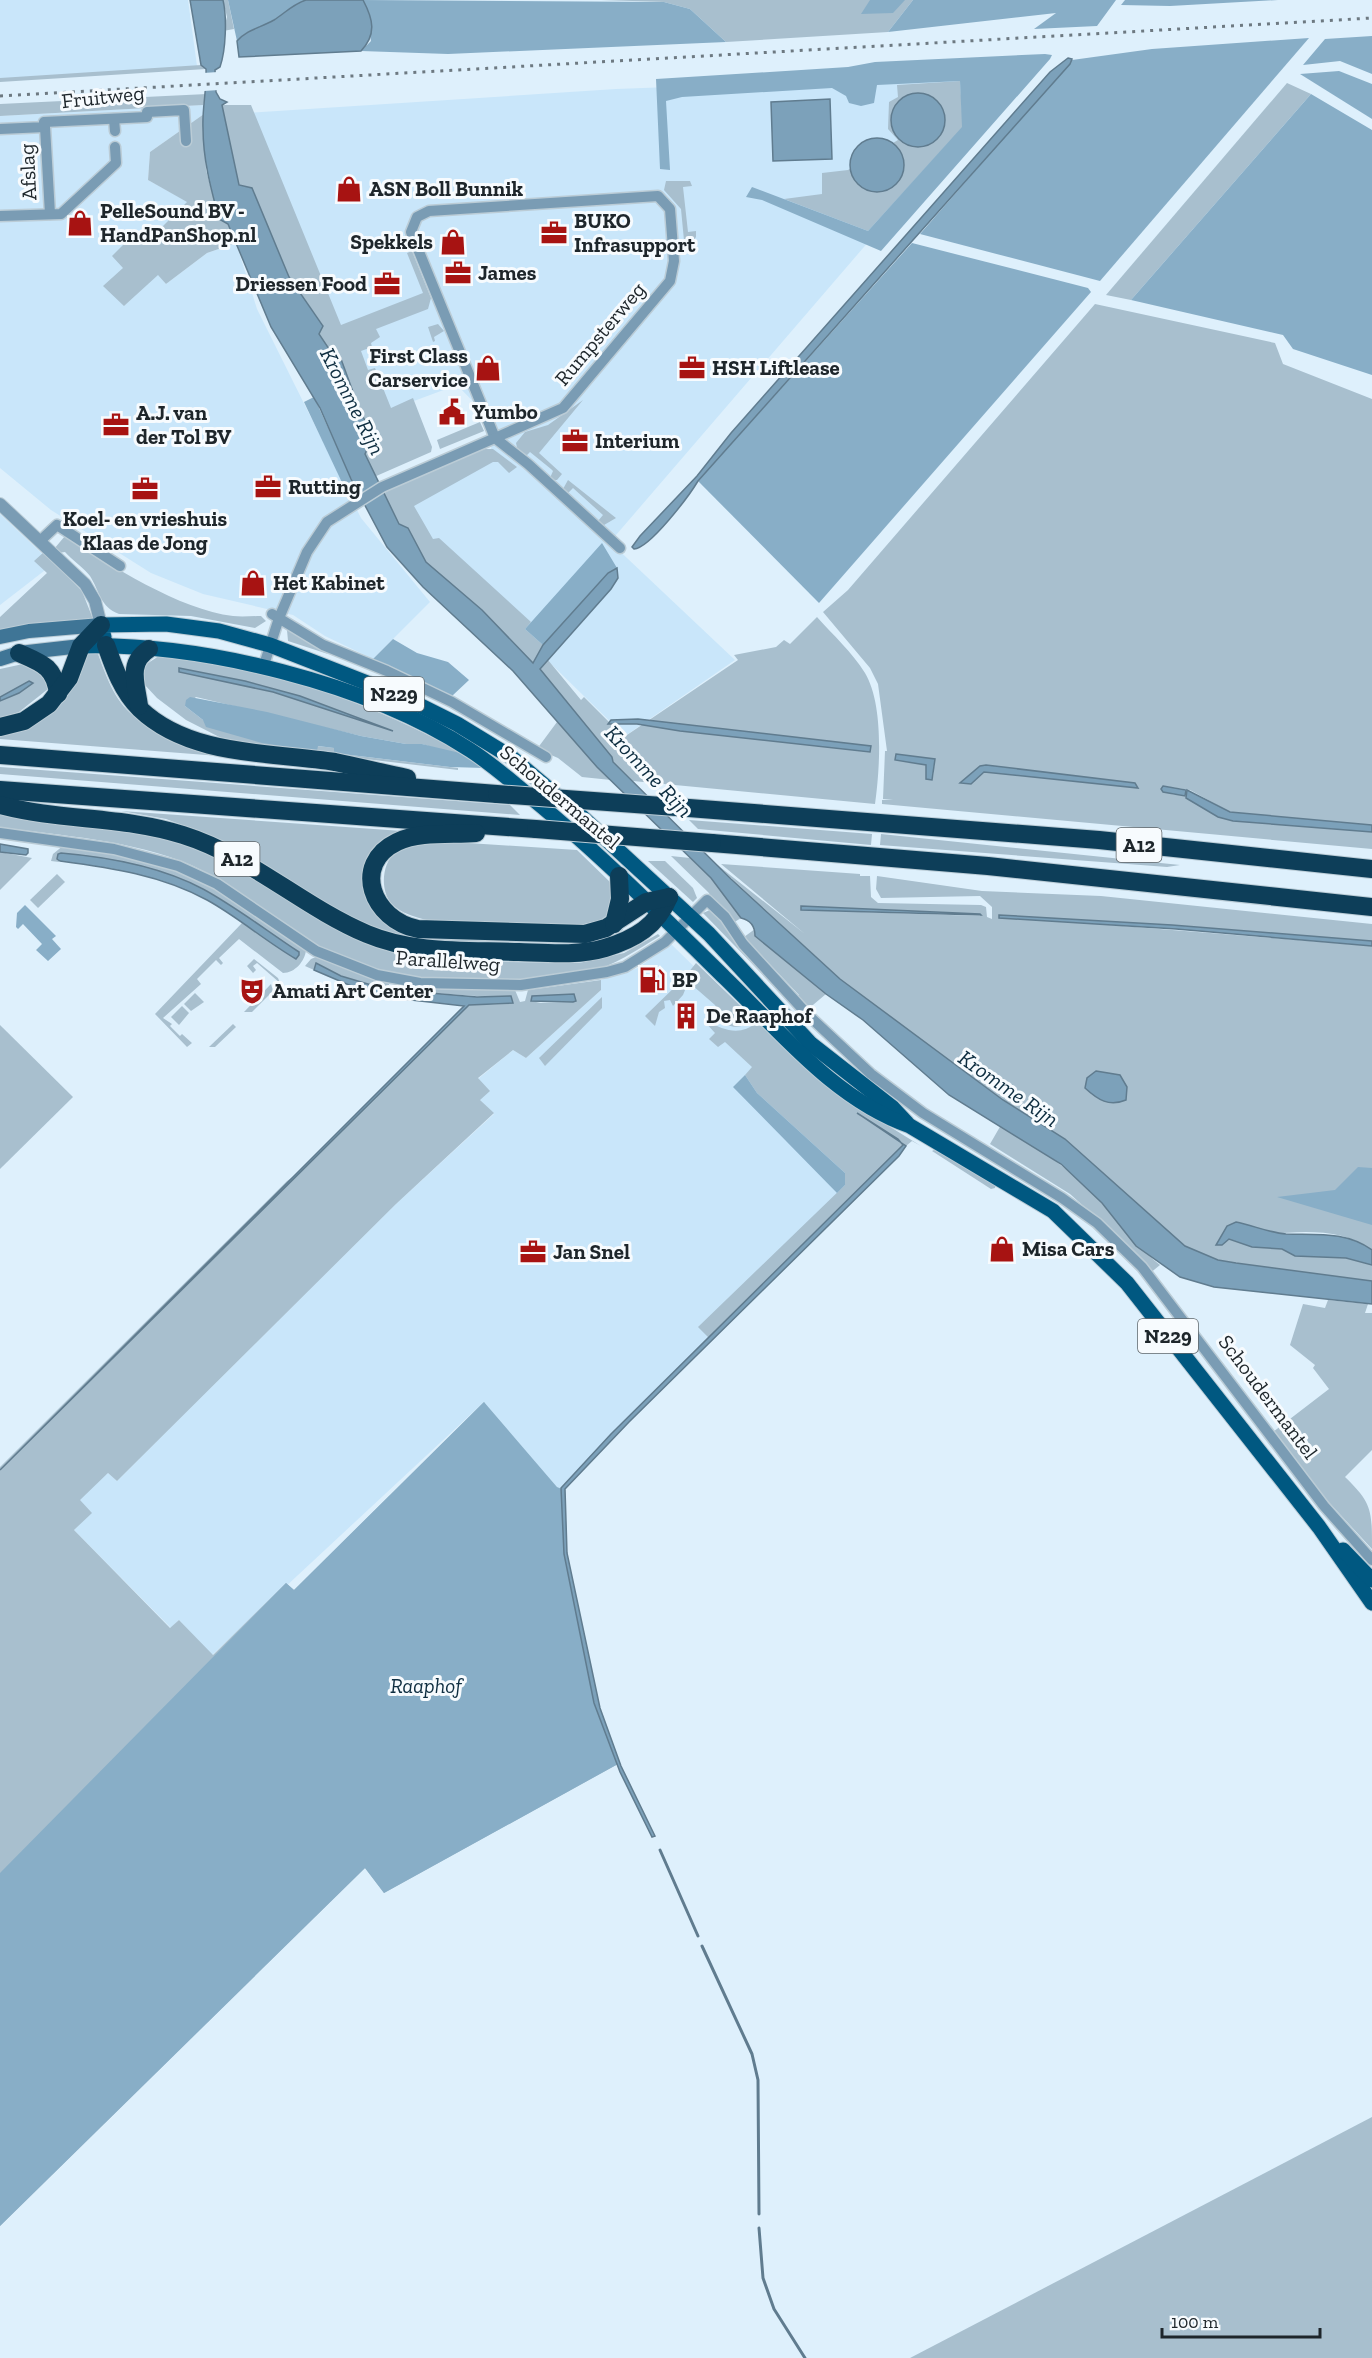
<svg xmlns="http://www.w3.org/2000/svg" width="1372" height="2358" viewBox="0 0 1372 2358" font-family="'Zilla Slab',serif">
<rect width="100%" height="100%" fill="#def0fc"/>
<!-- built -->
<g fill="#c9e6fa">
<path d="M0 0H188L197 66 0 79Z"/>
<path d="M1000 75 981 111 610 542 735 660 625 736 429 545 405 498 489 456 497 426 457 385 387 411 345 336 246 113 616 89Z"/>
<path d="M203 105 204 114 150 152 148 180 188 202 143 246 133 235 123 268 124 306 158 274 166 284 207 253 236 243 257 309 361 518 430 602 373 659 325 636 293 615 203 594 151 573 51 510 0 468V116Z"/>
<path d="M0 514 53 564 0 605Z"/>
<path d="M671 944 765 1036 886 1167 562 1489 557 1487 484 1402 212 1655 179 1620 171 1628 74 1530 91 1513 79 1500 108 1473 117 1481 396 1204 494 1114 480 1100 478 1079 513 1050 526 1058 601 990V980L638 968Z"/>
</g>
<!-- green -->
<g fill="#a8bfce" fill-rule="evenodd">
<path d="M223 0H228L234 29 223 31 227 17Z"/>
<path d="M601 0H913L888 32 726 42 690 9 664 2Z"/>
<path d="M201 65 206 69 0 82V78Z"/>
<path d="M960 81 963 127 868 231 784 199 822 194V173L848 170 898 140 888 129 889 102 898 97 897 85Z"/>
<path d="M1287 83 1311 94 1131 300 1106 295Z"/>
<path d="M207 94 203 105 0 116V104Z"/>
<path d="M222 105H251L341 325 423 293 407 253 412 251 431 298 428 309 376 329 380 337 371 343 372 347 361 351 368 370 375 368 391 408 413 398 432 447 431 452 374 477 365 454 373 435 360 411 341 359 333 355 318 334 323 325 289 277 252 188 239 185Z"/>
<path d="M204 114 206 170 219 219 228 223 236 243 207 253 166 284 158 275 124 306 103 286 123 268 112 256 133 235 144 245 187 202 148 180 150 152Z"/>
<path d="M666 181H690L692 186 683 187 688 232 696 231V237L685 251 681 209 664 190Z"/>
<path d="M1095 304 1275 343 1283 364 1372 399V825L1230 812 1190 790 1163 786 1171 794 1187 796 1233 821 1372 832V849L882 804V800H893L883 799 885 751H887L878 684 870 668 823 612 848 590ZM896 754 935 759 933 777 926 765 895 760ZM986 765 1135 783 1138 788 984 772 964 784 960 783 980 766Z"/>
<path d="M438 324 444 331 434 337 435 341 433 342 428 327Z"/>
<path d="M583 400 539 453 562 474 557 480H553L550 478 553 471 551 469 530 452 525 457 518 452 516 443 525 432 548 425Z"/>
<path d="M480 422 484 431 440 449 437 440Z"/>
<path d="M480 449H493L517 467 509 473 498 462H493L414 506 433 539 439 538 531 622 525 629 543 645 533 664 482 610 426 562 408 528 399 524 384 493 429 469Z"/>
<path d="M568 480 616 518 604 525 598 521 603 515 573 488 567 494 563 489Z"/>
<path d="M65 536C110 565 180 610 233 616 242 617 252 616 261 616L266 621 255 628 191 616 119 614C100 607 100 592 90 576 84 568 72 560 65 552L58 553 54 549Z"/>
<path d="M44 552 82 591 93 619 0 631V617L47 573 34 561Z"/>
<path d="M817 617C833 635 852 652 865 673 884 705 880 768 875 804L633 781 613 762 612 757 540 669 548 660 581 700 584 697 624 737 738 660 734 655 776 647 784 640 790 644Z"/>
<path d="M292 629 328 654 288 641 287 630Z"/>
<path d="M89 651H97C105 673 114 701 134 716 155 731 195 744 219 756L0 739V733L15 730 84 660Z"/>
<path d="M159 656C190 661 221 664 250 671 330 689 406 720 476 761L422 744H406L361 736 196 697 185 706 203 720 317 751V746L335 748 334 753 458 768V770L231 743 186 720 157 698 144 684 142 675 145 665Z"/>
<path d="M23 664C36 668 49 673 48 689L19 712 0 718V669Z"/>
<path d="M557 722 611 780 582 777 558 758 537 749Z"/>
<path d="M0 767 510 805 520 815 0 774Z"/>
<path d="M121 811 402 831 372 857 392 927 621 925 623 930 602 939 576 942 415 941 352 922 249 857 206 834 166 819Z"/>
<path d="M0 812 133 828 200 847 346 935 394 953 440 961 579 963 624 953 658 934 660 936C637 950 613 966 587 973 574 976 560 976 547 977 467 986 384 983 313 944 270 920 236 885 191 865 132 840 63 836 0 827Z"/>
<path d="M689 820 872 834 871 845 698 829Z"/>
<path d="M881 834 1180 865 1167 867 880 845Z"/>
<path d="M453 842 577 850 611 883 614 890 610 909 606 916 601 920 580 925C545 924 509 923 474 922 456 922 436 923 419 918 409 915 398 911 391 903 380 890 382 863 395 853 412 840 434 842 453 842Z"/>
<path d="M64 845C110 852 160 859 202 880 238 899 272 927 306 950 305 961 295 973 283 973L239 939 219 958 223 963 221 965 216 960 197 979 201 984 163 1018 172 1024 170 1026 180 1036 182 1034 192 1043 187 1047 155 1014 242 923 296 959 299 952C266 932 236 906 202 888 158 866 110 860 62 853H58L59 862 51 861 53 854Z"/>
<path d="M0 852 32 858 0 890Z"/>
<path d="M671 856 690 858 711 878 741 918 733 923 708 892Z"/>
<path d="M648 861H665L693 888 697 898 693 902Z"/>
<path d="M715 863 805 934 721 864 860 874V876H870L871 897 878 903 981 905 986 907 987 917 992 919V907L980 896 881 898 876 889 877 876 982 891 1101 896 1372 924V941L1172 925 998 916 1372 946V1250C1333 1221 1273 1235 1229 1239L1242 1243 1283 1249 1295 1256 1346 1258 1372 1265V1281L1236 1263 1218 1260 1185 1246 1065 1139 1003 1100 840 979ZM801 906 980 914V916L801 910Z"/>
<path d="M57 874 65 882 38 908 30 900Z"/>
<path d="M710 910 714 912 868 1079 820 1034 703 913Z"/>
<path d="M755 929 756 936 826 994 807 1010 797 997 799 995 744 937Z"/>
<path d="M318 956 356 973 388 982 391 989 388 996 383 995 385 989 341 976 317 963 314 970 305 966 311 959Z"/>
<path d="M254 959 278 978 280 983 257 963 253 966 256 970 253 973 247 966Z"/>
<path d="M696 963 753 1018C745 1026 738 1029 727 1025L722 1016 716 1021 712 1019 717 1009 715 1005 684 978Z"/>
<path d="M601 980V990L526 1058 513 1050 478 1078 490 1091 480 1100 494 1113 396 1204 117 1481 108 1473 80 1500 92 1513 74 1530 170 1628 179 1620 213 1655 286 1583 294 1590 484 1402 563 1526 567 1558 598 1708 618 1764 384 1893 365 1868 0 2226V1467L287 1181 304 1169 469 1005 512 1004 490 997 406 991 402 992V999L396 998 404 986 458 990H515L520 1002 525 1001 528 990ZM573 994V1002L536 1003Z"/>
<path d="M681 981 687 985 683 995 673 1006 670 1000 664 1001 665 1008 659 1012 655 1026 645 1016Z"/>
<path d="M271 984 273 991 252 1012H244Z"/>
<path d="M195 993 204 1002 191 1011 184 1004Z"/>
<path d="M602 997V1008L545 1066 539 1058Z"/>
<path d="M182 1006 189 1013 179 1025 171 1017Z"/>
<path d="M707 1021C725 1031 741 1036 757 1022L810 1071 871 1115 921 1146 912 1141 906 1146 900 1141 903 1145 901 1148 709 1338 698 1327 845 1185V1173L757 1093 745 1075 752 1067 725 1042 718 1047 709 1039 715 1033 705 1022Z"/>
<path d="M233 1024 236 1027 215 1047H209Z"/>
<path d="M0 1025 73 1097 0 1169Z"/>
<path d="M1001 1125C1031 1144 1061 1162 1087 1188 1114 1214 1130 1241 1160 1265L1149 1274 1099 1220 1070 1194 990 1144Z"/>
<path d="M934 1150 996 1183 995 1188 991 1189 932 1151Z"/>
<path d="M1328 1300 1368 1304 1365 1313H1372V1450L1345 1477C1372 1503 1372 1510 1372 1549L1324 1497 1273 1432 1329 1389 1313 1368 1315 1365 1290 1345 1303 1304 1325 1308Z"/>
<path d="M1372 2117V2358H910Z"/>
</g>
<!-- forest -->
<g fill="#88aec7">
<path d="M228 0H306C293 4 285 13 274 20 260 28 248 29 237 41Z"/>
<path d="M363 0 664 2 690 9 726 42 448 54 361 51 371 41Z"/>
<path d="M870 0H905L893 13 861 14Z"/>
<path d="M913 0H1116L1097 26 1034 29 1056 13 888 32Z"/>
<path d="M1125 0H1278L1170 6 1121 5Z"/>
<path d="M1372 36V74L1340 61 1303 65 1325 39Z"/>
<path d="M1309 38 1100 281 920 234 1072 60 1152 49Z"/>
<path d="M1045 54 1052 55 1050 59 881 251 762 200 746 197 752 187 868 231 962 127 960 81 877 85 874 103 861 106 849 103 846 96 832 88 682 97 666 101 670 170 660 169 656 79 848 67 875 62Z"/>
<path d="M1339 71 1372 84V119L1300 74Z"/>
<path d="M1311 94 1372 130V375L1293 349 1283 335 1131 300Z"/>
<path d="M912 243 1088 288 1091 292 819 603 698 481Z"/>
<path d="M314 397 354 484 346 491 304 402Z"/>
<path d="M602 543 617 568 608 573 543 645 525 629Z"/>
<path d="M393 639 417 653 448 662 469 680 452 696 373 659Z"/>
<path d="M190 697 267 712 361 736 406 744H422L460 753 485 768 450 767 334 753V748L318 746 317 751 262 743 206 727 203 720 185 706 186 700Z"/>
<path d="M25 905 56 936 52 939 61 949 48 961 36 950 42 944 23 924 18 929 16 927 17 913Z"/>
<path d="M745 1075 757 1093 845 1173V1185L837 1193 733 1087Z"/>
<path d="M1358 1167 1372 1168V1225L1277 1197 1335 1190Z"/>
<path d="M484 1402 557 1487 562 1489C565 1580 587 1679 618 1764L384 1893 365 1868 0 2226V1873L286 1583 294 1590Z"/>
</g>
<!-- water -->
<g fill="#7ca1ba" stroke="#607c8f" stroke-width="1.5">
<path d="M190 0H223C227 17 226 50 220 67L215 70 216 92 220 99 227 102 222 105 239 185 252 188 289 277 323 326 319 334 333 355 341 359 360 411 373 436 365 454 399 524 408 528 426 562 482 610 533 663 543 645 608 573 617 568 618 578 611 589 540 669 612 757 613 762 731 879 840 979 1003 1100 1065 1139 1185 1246 1218 1260 1236 1263 1372 1281V1304L1214 1287 1180 1277 1136 1246 1102 1203 1061 1164 949 1095 863 1020 826 994 755 936C755 926 750 920 741 918L711 878 597 767 513 671 423 587 387 547 351 479 320 408 271 327 228 224 219 219C211 189 203 160 203 128 202 108 207 89 206 69L201 65Z"/>
<path d="M306 0H363C373 19 377 34 361 51L239 57 237 41C248 29 260 28 274 20 285 13 293 4 306 0Z"/>
<path d="M1068 58 1072 59 1070 64 698 481C689 496 650 548 634 549L632 547 640 536 697 476 731 433 1050 72Z"/>
<circle cx="918" cy="120" r="27"/>
<path d="M830 99 832 159 773 161 771 102Z"/>
<circle cx="877" cy="165" r="27"/>
<path d="M179 668 245 681 300 696 393 731 273 692 179 672Z"/>
<path d="M29 681 33 683 19 693 0 701V697Z"/>
<path d="M638 719 871 746 870 752 680 731 637 724H608L611 720Z"/>
<path d="M896 754 935 759 932 780 926 779V765L895 760Z"/>
<path d="M986 765 1135 783 1138 788 984 772 971 784 960 783 980 766Z"/>
<path d="M1163 786 1186 790 1185 796 1163 792 1161 789Z"/>
<path d="M1187 790 1230 812 1372 825V832L1233 821 1218 817 1186 798Z"/>
<path d="M0 844 28 849V853L26 855 0 852Z"/>
<path d="M61 853C108 857 160 866 203 889 236 907 267 931 299 952V955L296 959C265 941 238 917 207 900 161 875 112 868 60 861L57 859 58 854Z"/>
<path d="M801 906 980 914 981 915 801 910Z"/>
<path d="M999 915 1172 925 1372 941V946L1176 929 999 918Z"/>
<path d="M316 963 341 976 385 989V993L379 994 356 988 314 970Z"/>
<path d="M406 991 477 997 511 996 513 1003 469 1005 0 1470 464 1006 403 999 402 993Z"/>
<path d="M574 994 576 1001 573 1002 531 1001 532 996Z"/>
<path d="M1096 1071 1120 1075 1127 1087 1126 1100C1109 1107 1098 1100 1085 1088L1087 1078Z"/>
<path d="M857 1113 906 1146 899 1156 629 1422 565 1489 567 1553 600 1708 621 1766 655 1836 652 1837 620 1772 594 1703 564 1554 561 1488 611 1434 903 1145 898 1139Z"/>
<path d="M1236 1222C1252 1225 1270 1233 1286 1234 1316 1235 1346 1231 1372 1250V1265L1346 1258 1295 1256 1282 1249 1252 1247 1229 1239 1222 1245H1216L1227 1226Z"/>
</g>
<!-- pier -->
<path fill="#def0fc" d="M218 72 219 90 204 91 203 73Z"/>
<g fill="none" stroke-linecap="round" stroke-linejoin="round">
<!-- stream -->
<g stroke="#607c8f" stroke-width="3">
<path d="M660 1850 698 1936"/>
<path d="M702 1946 752 2054 758 2080 759 2214"/>
<path d="M759 2228 763 2278 774 2309 805 2358"/>
</g>
<!-- minor casing -->
<g stroke="#bbccd6" stroke-width="13">
<g id="minor">
<path d="M114 119 115 131"/>
<path d="M45 127 50 214"/>
<path d="M0 129 45 127 44 122 147 117V112L184 110 186 141"/>
<path d="M658 196 670 209 674 261 670 281 563 408 495 438 411 232 417 217 429 211Z"/>
<path d="M0 216 61 214 116 163 115 147"/>
<path d="M40 541 57 525 120 566"/>
<path d="M272 614 323 645 387 671 452 702 546 757"/>
<path d="M263 668 279 618 307 552 327 522 382 487 495 438 528 464 620 548"/>
<path d="M0 833 114 849 178 866 217 884 316 951 377 975 420 983 521 985 607 972 625 967 665 942 707 900 725 917 743 944 808 1015 871 1074 923 1113 1062 1198 1097 1223 1142 1267 1324 1506 1372 1560"/>
</g>
</g>
<!-- tertiary casing -->
<g stroke="#bbccd6" stroke-width="14">
<path id="tertiary" d="M0 504 85 584 95 601 101 625"/>
</g>
<!-- secondary casing -->
<g stroke="#bbccd6" stroke-width="16">
<g id="secondary">
<path d="M0 637 29 631 101 625"/>
<path d="M0 659 19 653 81 646"/>
</g>
</g>
<!-- primary casing -->
<g stroke="#bbccd6" stroke-width="17">
<g id="primary">
<path d="M104 637 101 625 166 624 219 631 270 645 403 697 457 724 511 757 582 817 709 934 811 1044 893 1108 907 1123"/>
<path d="M81 646C203 643 367 683 470 750 492 764 512 782 533 799 600 854 663 917 725 978 780 1031 835 1100 910 1126L1053 1211 1127 1283 1319 1527 1372 1603"/>
<path d="M1343 1550 1372 1580"/>
</g>
</g>
<!-- motorway casing -->
<g stroke="#bbccd6" stroke-width="20">
<g id="motorway">
<path d="M106 645C114 668 122 691 140 709 190 757 272 752 335 762 359 767 383 773 407 778"/>
<path d="M19 653C42 663 55 667 58 694"/>
<path d="M139 706C136 683 127 663 149 649"/>
<path d="M0 727 24 721 49 704 69 678 81 646 101 625"/>
<path d="M0 755 497 794"/>
<path d="M0 790 536 829"/>
<path d="M0 805C60 821 124 816 183 835 250 856 303 907 367 934 414 954 468 950 519 952 547 953 578 956 605 948 635 939 657 926 669 897"/>
<path d="M676 807 1099 840 1372 869"/>
<path d="M476 833C452 835 419 831 397 842 351 864 372 920 418 929L585 934 606 928 646 902 669 897"/>
<path d="M712 843 988 866 1372 907"/>
<path d="M614 924 620 899 619 876"/>
</g>
</g>
<!-- minor -->
<use href="#minor" stroke="#7a9cb4" stroke-width="10"/>
<!-- tertiary -->
<use href="#tertiary" stroke="#7a9cb4" stroke-width="12"/>
<!-- secondary -->
<use href="#secondary" stroke="#3f7596" stroke-width="14"/>
<!-- primary -->
<use href="#primary" stroke="#005881" stroke-width="15"/>
<!-- motorway -->
<use href="#motorway" stroke="#0d3e59" stroke-width="18"/>
<!-- rail -->
<path stroke="#6d7981" stroke-width="3" stroke-dasharray="3 6" stroke-linecap="butt" d="M0 96 1372 18"/>
<!-- motorway-bridge casing -->
<g stroke="#bbccd6" stroke-width="20" stroke-linecap="butt">
<g id="motorway-bridge">
<path d="M497 794 676 807"/>
<path d="M536 829 712 843"/>
</g>
</g>
<!-- motorway-bridge -->
<use href="#motorway-bridge" stroke="#0d3e59" stroke-width="18"/>
</g>
<!-- icons -->
<defs>
<g id="shop-bare" transform="scale(2.07)"><path d="M-5-2.5h2.3a2.7 3.5 0 0 1 5.4 0H5L5.5 6h-11ZM-1.5-2.5h3a1.5 2.3 0 0 0-3 0Z" fill="#a71312" stroke="#f7fbfe" stroke-width="2.5" paint-order="stroke"/></g>
<g id="office-bare" transform="scale(2.07)"><path d="M-6-3h4V-5.5h4V-3h4V5H-6ZM-1-4.5V-3h2v-1.5ZM-6 0V1H6V0Z" fill="#a71312" stroke="#f7fbfe" stroke-width="2.5" paint-order="stroke"/></g>
<g id="civic-bare" transform="scale(2.07)"><path d="M-.6-6.5H3V-4.5H.6V-3L4-1V1h2V6H-6V1h2V-1L-.6-3ZM-1.2 2.5V6h2.4V2.5Z" fill="#a71312" stroke="#f7fbfe" stroke-width="2.5" paint-order="stroke"/></g>
<g id="fuel-bare" transform="scale(2.07)"><path d="M-5.5-6h7V0h2V4h1.3V-2.5L3-4.5l.8-.8L6-3V5H2.5V1h-1V6h-7ZM-4.2-4.7v3.2H.2V-4.7Z" fill="#a71312" stroke="#f7fbfe" stroke-width="2.5" paint-order="stroke"/></g>
<g id="theatre-bare" transform="scale(2.07)"><path d="M-5-5.5Q0-4 5-5.5V0Q5 5 0 6Q-5 5-5 0ZM-3.3-2.5H-1v1.5H-3.3ZM1-2.5H3.3v1.5H1ZM-2.8 1Q0 5.5 2.8 1Z" fill="#a71312" stroke="#f7fbfe" stroke-width="2.5" paint-order="stroke"/></g>
<g id="building-bare" transform="scale(2.07)"><path d="M-4-6H4V6H1V3H-1V6H-4ZM-2.5-4.3h1.7v1.8h-1.7ZM.8-4.3h1.7v1.8H.8ZM-2.5-1h1.7V.8h-1.7ZM.8-1h1.7V.8H.8Z" fill="#a71312" stroke="#f7fbfe" stroke-width="2.5" paint-order="stroke"/></g>
</defs>
<g fill-rule="evenodd">
<use href="#shop-bare" x="349" y="189"/>
<use href="#shop-bare" x="80" y="223"/>
<use href="#office-bare" x="554" y="233"/>
<use href="#shop-bare" x="453" y="242"/>
<use href="#office-bare" x="458" y="273"/>
<use href="#office-bare" x="387" y="284"/>
<use href="#shop-bare" x="488" y="368"/>
<use href="#office-bare" x="692" y="368"/>
<use href="#civic-bare" x="452" y="412"/>
<use href="#office-bare" x="116" y="425"/>
<use href="#office-bare" x="575" y="441"/>
<use href="#office-bare" x="268" y="487"/>
<use href="#office-bare" x="145" y="489"/>
<use href="#shop-bare" x="253" y="583"/>
<use href="#fuel-bare" x="652" y="980"/>
<use href="#theatre-bare" x="252" y="991"/>
<use href="#building-bare" x="686" y="1016"/>
<use href="#shop-bare" x="1002" y="1249"/>
<use href="#office-bare" x="533" y="1252"/>
</g>
<g text-anchor="middle" stroke-width="6" stroke-linejoin="round" paint-order="stroke">
<!-- shield labels -->
<g fill="#f7fbfe" stroke="#5f666a" stroke-width="1.5">
<rect x="364" y="677" width="60" height="34" rx="4.5"/>
<rect x="1116.5" y="828" width="45" height="34" rx="4.5"/>
<rect x="214.5" y="842" width="45" height="34" rx="4.5"/>
<rect x="1138" y="1319" width="60" height="34" rx="4.5"/>
</g>
<g font-size="20" font-weight="bold" fill="#1e262b">
<text x="394" y="701">N229</text>
<text x="1139" y="852">A12</text>
<text x="237" y="866">A12</text>
<text x="1168" y="1343">N229</text>
</g>
<!-- street labels -->
<g font-size="21" fill="#1e262b" stroke="#f7fbfe">
<text transform="translate(103 97) rotate(-6)" y="7">Fruitweg</text>
<text transform="translate(28 172) rotate(-93)" y="7">Afslag</text>
<text transform="translate(600 334) rotate(-50)" y="7">Rumpsterweg</text>
<text transform="translate(560 797) rotate(40)" y="7">Schoudermantel</text>
<text transform="translate(448 961) rotate(4)" y="7">Parallelweg</text>
<text transform="translate(1268 1397) rotate(53)" y="7">Schoudermantel</text>
</g>
<!-- poi labels -->
<g font-size="21" font-weight="bold" fill="#1e262b" stroke="#f7fbfe" text-anchor="start">
<text x="369" y="196">ASN Boll Bunnik</text>
<text x="100" y="218">PelleSound BV -<tspan x="100" dy="24">HandPanShop.nl</tspan></text>
<text x="574" y="228">BUKO<tspan x="574" dy="24">Infrasupport</tspan></text>
<text x="433" y="249" text-anchor="end">Spekkels</text>
<text x="478" y="280">James</text>
<text x="367" y="291" text-anchor="end">Driessen Food</text>
<text x="468" y="363" text-anchor="end">First Class<tspan x="468" dy="24">Carservice</tspan></text>
<text x="712" y="375">HSH Liftlease</text>
<text x="472" y="419">Yumbo</text>
<text x="136" y="420">A.J. van<tspan x="136" dy="24">der Tol BV</tspan></text>
<text x="595" y="448">Interium</text>
<text x="288" y="494">Rutting</text>
<text x="145" y="526" text-anchor="middle">Koel- en vrieshuis<tspan x="145" dy="24">Klaas de Jong</tspan></text>
<text x="273" y="590">Het Kabinet</text>
<text x="672" y="987">BP</text>
<text x="272" y="998">Amati Art Center</text>
<text x="706" y="1023">De Raaphof</text>
<text x="1022" y="1256">Misa Cars</text>
<text x="553" y="1259">Jan Snel</text>
</g>
<!-- park labels -->
<g font-size="21" font-style="italic" fill="#0e2e41" stroke="#f7fbfe">
<text x="426" y="1693">Raaphof</text>
</g>
<!-- water labels -->
<g font-size="22" font-style="italic" fill="#0d2d40" stroke="#f7fbfe">
<text transform="translate(353 401) rotate(63)" y="8">Kromme Rijn</text>
<text transform="translate(649 771) rotate(47)" y="8">Kromme Rijn</text>
<text transform="translate(1009 1088) rotate(35)" y="8">Kromme Rijn</text>
</g>
</g>
<!-- scale -->
<path d="M1162 2328v9h158v-9" fill="none" stroke="#1e262b" stroke-width="3"/>
<text x="1171" y="2328" font-size="18" fill="#1e262b" stroke="#f7fbfe" stroke-width="4.5" paint-order="stroke">100 m</text>
</svg>
